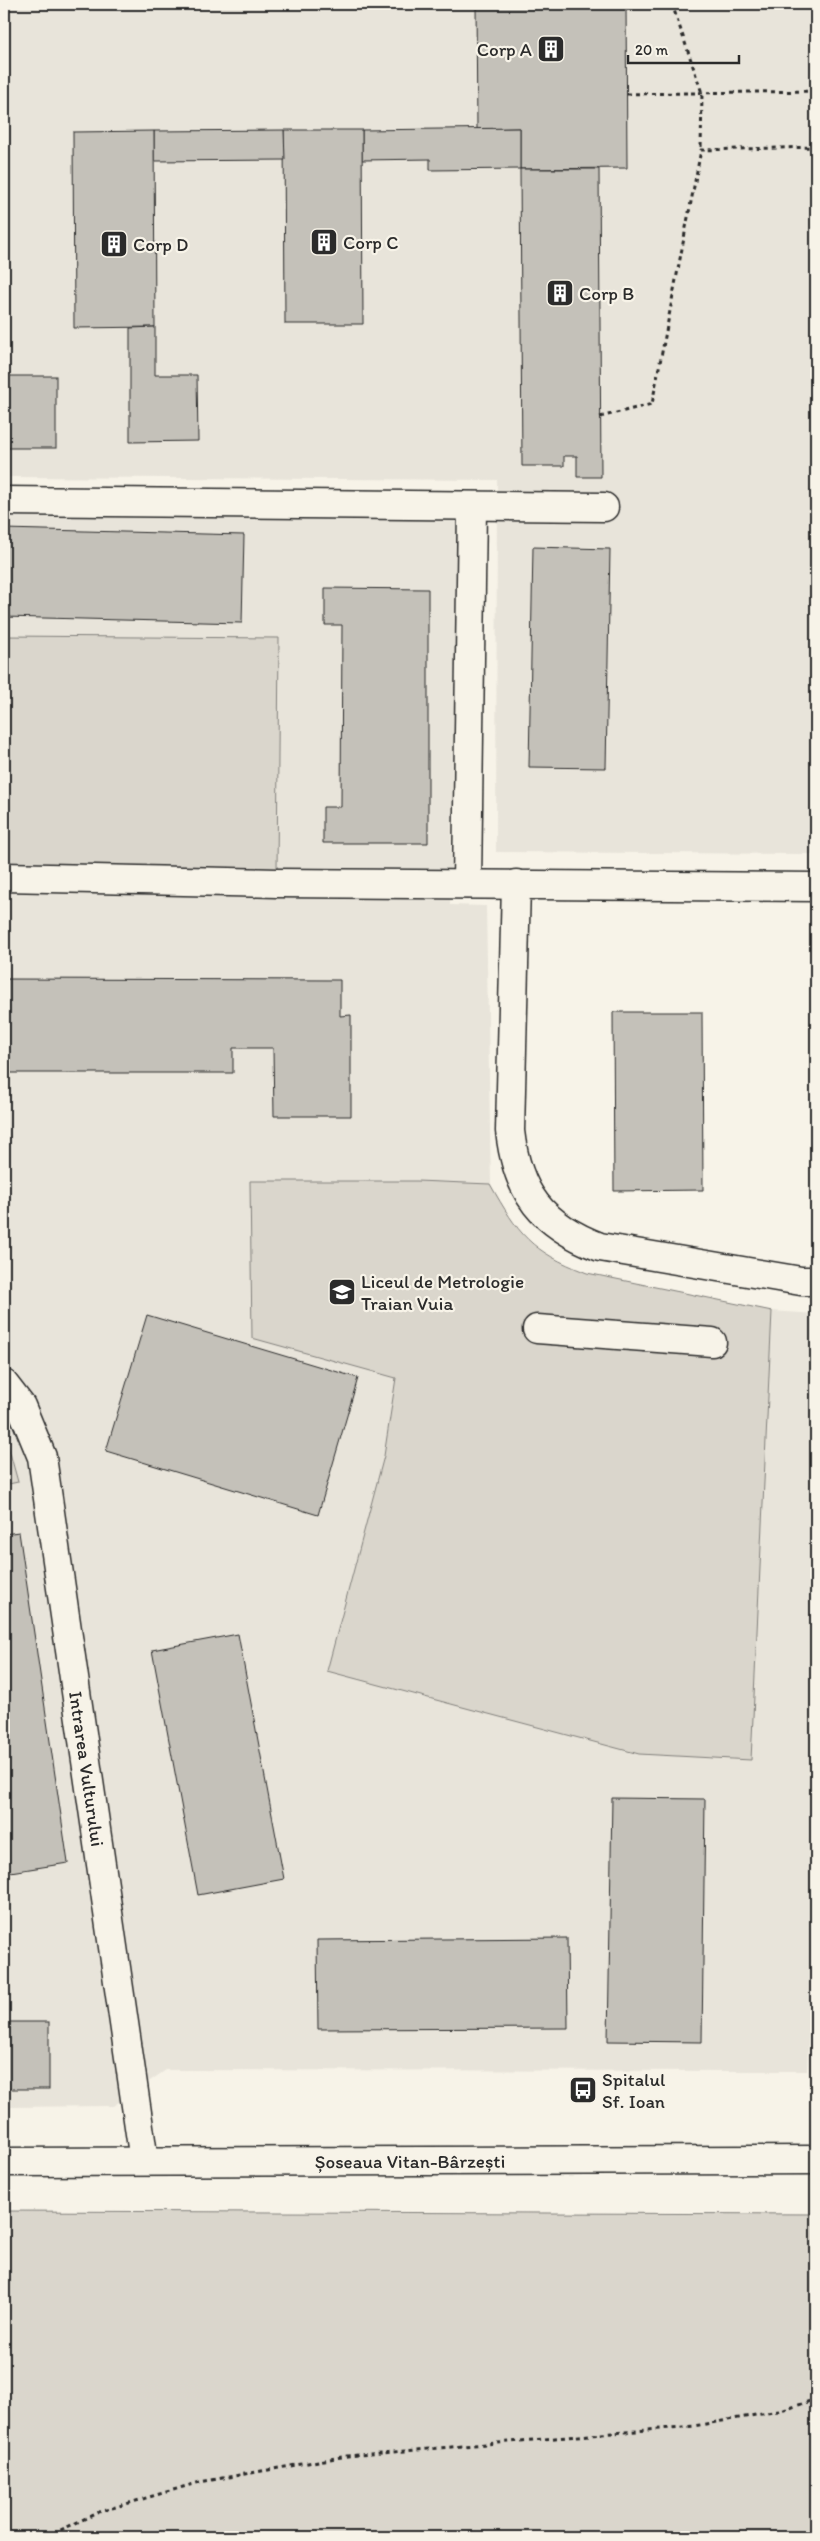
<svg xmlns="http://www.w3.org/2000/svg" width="820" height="2541" viewBox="0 0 820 2541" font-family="Itim,sans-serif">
<rect width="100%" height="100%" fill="#f7f3e8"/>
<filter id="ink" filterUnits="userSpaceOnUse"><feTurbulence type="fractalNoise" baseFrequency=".02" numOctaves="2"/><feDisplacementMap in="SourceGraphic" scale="10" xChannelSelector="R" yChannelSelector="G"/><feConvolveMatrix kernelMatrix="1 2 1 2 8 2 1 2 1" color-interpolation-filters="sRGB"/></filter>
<g filter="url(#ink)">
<!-- built -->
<g fill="#e8e4da">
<path d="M4 4H816V854L496 852 497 480 4 477Z"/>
<path d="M4 515 458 520 450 905 486 906 491 1184 512 1223 529 1243 561 1263 587 1273 772 1311 816 1314V1860L807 2071 166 2070 113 2106 4 2107V1485L18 1482 4 1431Z"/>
</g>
<!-- green -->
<g fill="#dad6cc" stroke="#82807c">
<path d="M4 636 279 638 277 872 4 870Z"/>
<path d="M250 1181H417L490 1184C519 1235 530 1251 587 1273L772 1311 751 1760 639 1754 327 1671 384 1456 396 1378 252 1338Z"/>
<path d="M4 1431 18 1482 4 1485Z"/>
<path d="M4 2211 816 2214V2537H4Z"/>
</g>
<!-- building -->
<g fill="#c4c1b9" stroke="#2b2b2b">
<path d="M476 4H626L627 168 520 169V128L477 129Z"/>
<path d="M520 128V169L430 170V159L362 160V130Z"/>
<path d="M284 130H362L363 324H285Z"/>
<path d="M284 130 285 160 154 161V131Z"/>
<path d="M154 131 155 327 74 328 73 132Z"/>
<path d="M520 169H599L601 477H577V456H564V466H522Z"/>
<path d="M155 327V375H197L198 441 130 442V328Z"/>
<rect x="4" y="376" width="52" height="72"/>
<path d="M4 529 244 535 242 623 4 617Z"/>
<path d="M533 547 610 549 606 768 529 767Z"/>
<path d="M325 588 428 589V843H323V807H341L342 625H325Z"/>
<path d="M4 979 340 980V1016L351 1015V1116H274L273 1048H233V1073H4Z"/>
<path d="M613 1012H702L703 1190 614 1191Z"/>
<path d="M147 1315 358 1378 318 1515 106 1451Z"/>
<path d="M19 1532 68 1863 4 1873V1534Z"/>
<path d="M238 1634 284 1879 198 1895 152 1650Z"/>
<path d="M612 1798 705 1799 702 2042 608 2041Z"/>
<path d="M567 1938 568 2028 318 2029 317 1940Z"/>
<rect x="4" y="2022" width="45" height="67"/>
</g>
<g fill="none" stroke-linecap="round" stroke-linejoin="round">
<!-- minor casing -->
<g stroke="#2b2b2b" stroke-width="31">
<g id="minor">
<path d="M4 501 604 507"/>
<path d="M4 877 277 883 816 887"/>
<path d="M467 884 472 507"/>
<path d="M516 884 510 1131C517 1193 542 1225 600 1247L801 1281H816"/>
<path d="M537 1329 712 1342"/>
<path id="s1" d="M4 1384 21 1406 42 1457 144 2161"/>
</g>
</g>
<!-- major casing -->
<g stroke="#2b2b2b" stroke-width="31">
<g id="major">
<path id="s2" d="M4 2162 816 2160"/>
</g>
</g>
<!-- path -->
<g stroke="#2b2b2b" stroke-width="3" stroke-dasharray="4 4" stroke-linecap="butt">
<path d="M672 4 702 93 701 150"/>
<path d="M627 94 816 91"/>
<path d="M600 417 652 404 701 150 816 147"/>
<path d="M46 2537 99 2512 200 2482 347 2456 694 2426 784 2410 816 2399"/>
</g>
<!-- minor -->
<use href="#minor" stroke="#f7f3e8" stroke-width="28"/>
<!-- major -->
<use href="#major" stroke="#f7f3e8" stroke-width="28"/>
</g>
</g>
<!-- icons -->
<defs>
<g id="building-square" transform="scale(1.4375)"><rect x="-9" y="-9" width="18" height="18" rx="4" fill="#2b2b2b" stroke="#f7f3e8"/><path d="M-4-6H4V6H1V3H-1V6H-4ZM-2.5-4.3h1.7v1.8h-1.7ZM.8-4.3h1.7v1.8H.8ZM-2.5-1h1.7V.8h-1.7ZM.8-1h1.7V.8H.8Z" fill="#fff"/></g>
<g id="school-square" transform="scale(1.4375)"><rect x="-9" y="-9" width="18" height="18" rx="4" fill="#2b2b2b" stroke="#f7f3e8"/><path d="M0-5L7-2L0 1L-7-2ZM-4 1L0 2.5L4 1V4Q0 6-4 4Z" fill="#fff"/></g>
<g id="bus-square" transform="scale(1.4375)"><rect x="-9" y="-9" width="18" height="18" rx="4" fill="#2b2b2b" stroke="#f7f3e8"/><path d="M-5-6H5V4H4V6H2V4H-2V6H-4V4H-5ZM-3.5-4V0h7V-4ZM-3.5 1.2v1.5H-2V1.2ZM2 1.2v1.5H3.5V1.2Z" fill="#fff"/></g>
</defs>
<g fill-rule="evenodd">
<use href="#building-square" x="551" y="49"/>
<use href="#building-square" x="324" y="242"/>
<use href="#building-square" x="114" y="244"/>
<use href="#building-square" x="560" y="293"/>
<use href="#school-square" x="342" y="1292"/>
<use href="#bus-square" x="583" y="2090"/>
</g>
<g text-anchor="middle" stroke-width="4.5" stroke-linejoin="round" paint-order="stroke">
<!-- poi labels -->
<g font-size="19" fill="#2b2b2b" stroke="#f7f3e8" text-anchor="start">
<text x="532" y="56" text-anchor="end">Corp A</text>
<text x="343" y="249">Corp C</text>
<text x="133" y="251">Corp D</text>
<text x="579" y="300">Corp B</text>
<text x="361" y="1288">Liceul de Metrologie<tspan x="361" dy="22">Traian Vuia</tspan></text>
<text x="602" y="2086">Spitalul<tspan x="602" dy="22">Sf. Ioan</tspan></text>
</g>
<!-- street labels -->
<g font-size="19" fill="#2b2b2b" stroke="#f7f3e8">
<text dy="7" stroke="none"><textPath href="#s1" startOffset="398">Intrarea Vulturului</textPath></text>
<text dy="7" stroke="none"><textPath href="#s2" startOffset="406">Șoseaua Vitan-Bârzești</textPath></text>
</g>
</g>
<!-- margin -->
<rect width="820" height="2541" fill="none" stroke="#f7f3e8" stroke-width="20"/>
<rect x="10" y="10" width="800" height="2521" fill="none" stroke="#2b2b2b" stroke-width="2" filter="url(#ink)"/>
<!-- scale -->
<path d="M628 55v8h111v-8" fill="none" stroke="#2b2b2b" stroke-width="2.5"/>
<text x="635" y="55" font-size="15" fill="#2b2b2b" stroke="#f7f3e8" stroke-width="4" paint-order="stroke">20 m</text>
</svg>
